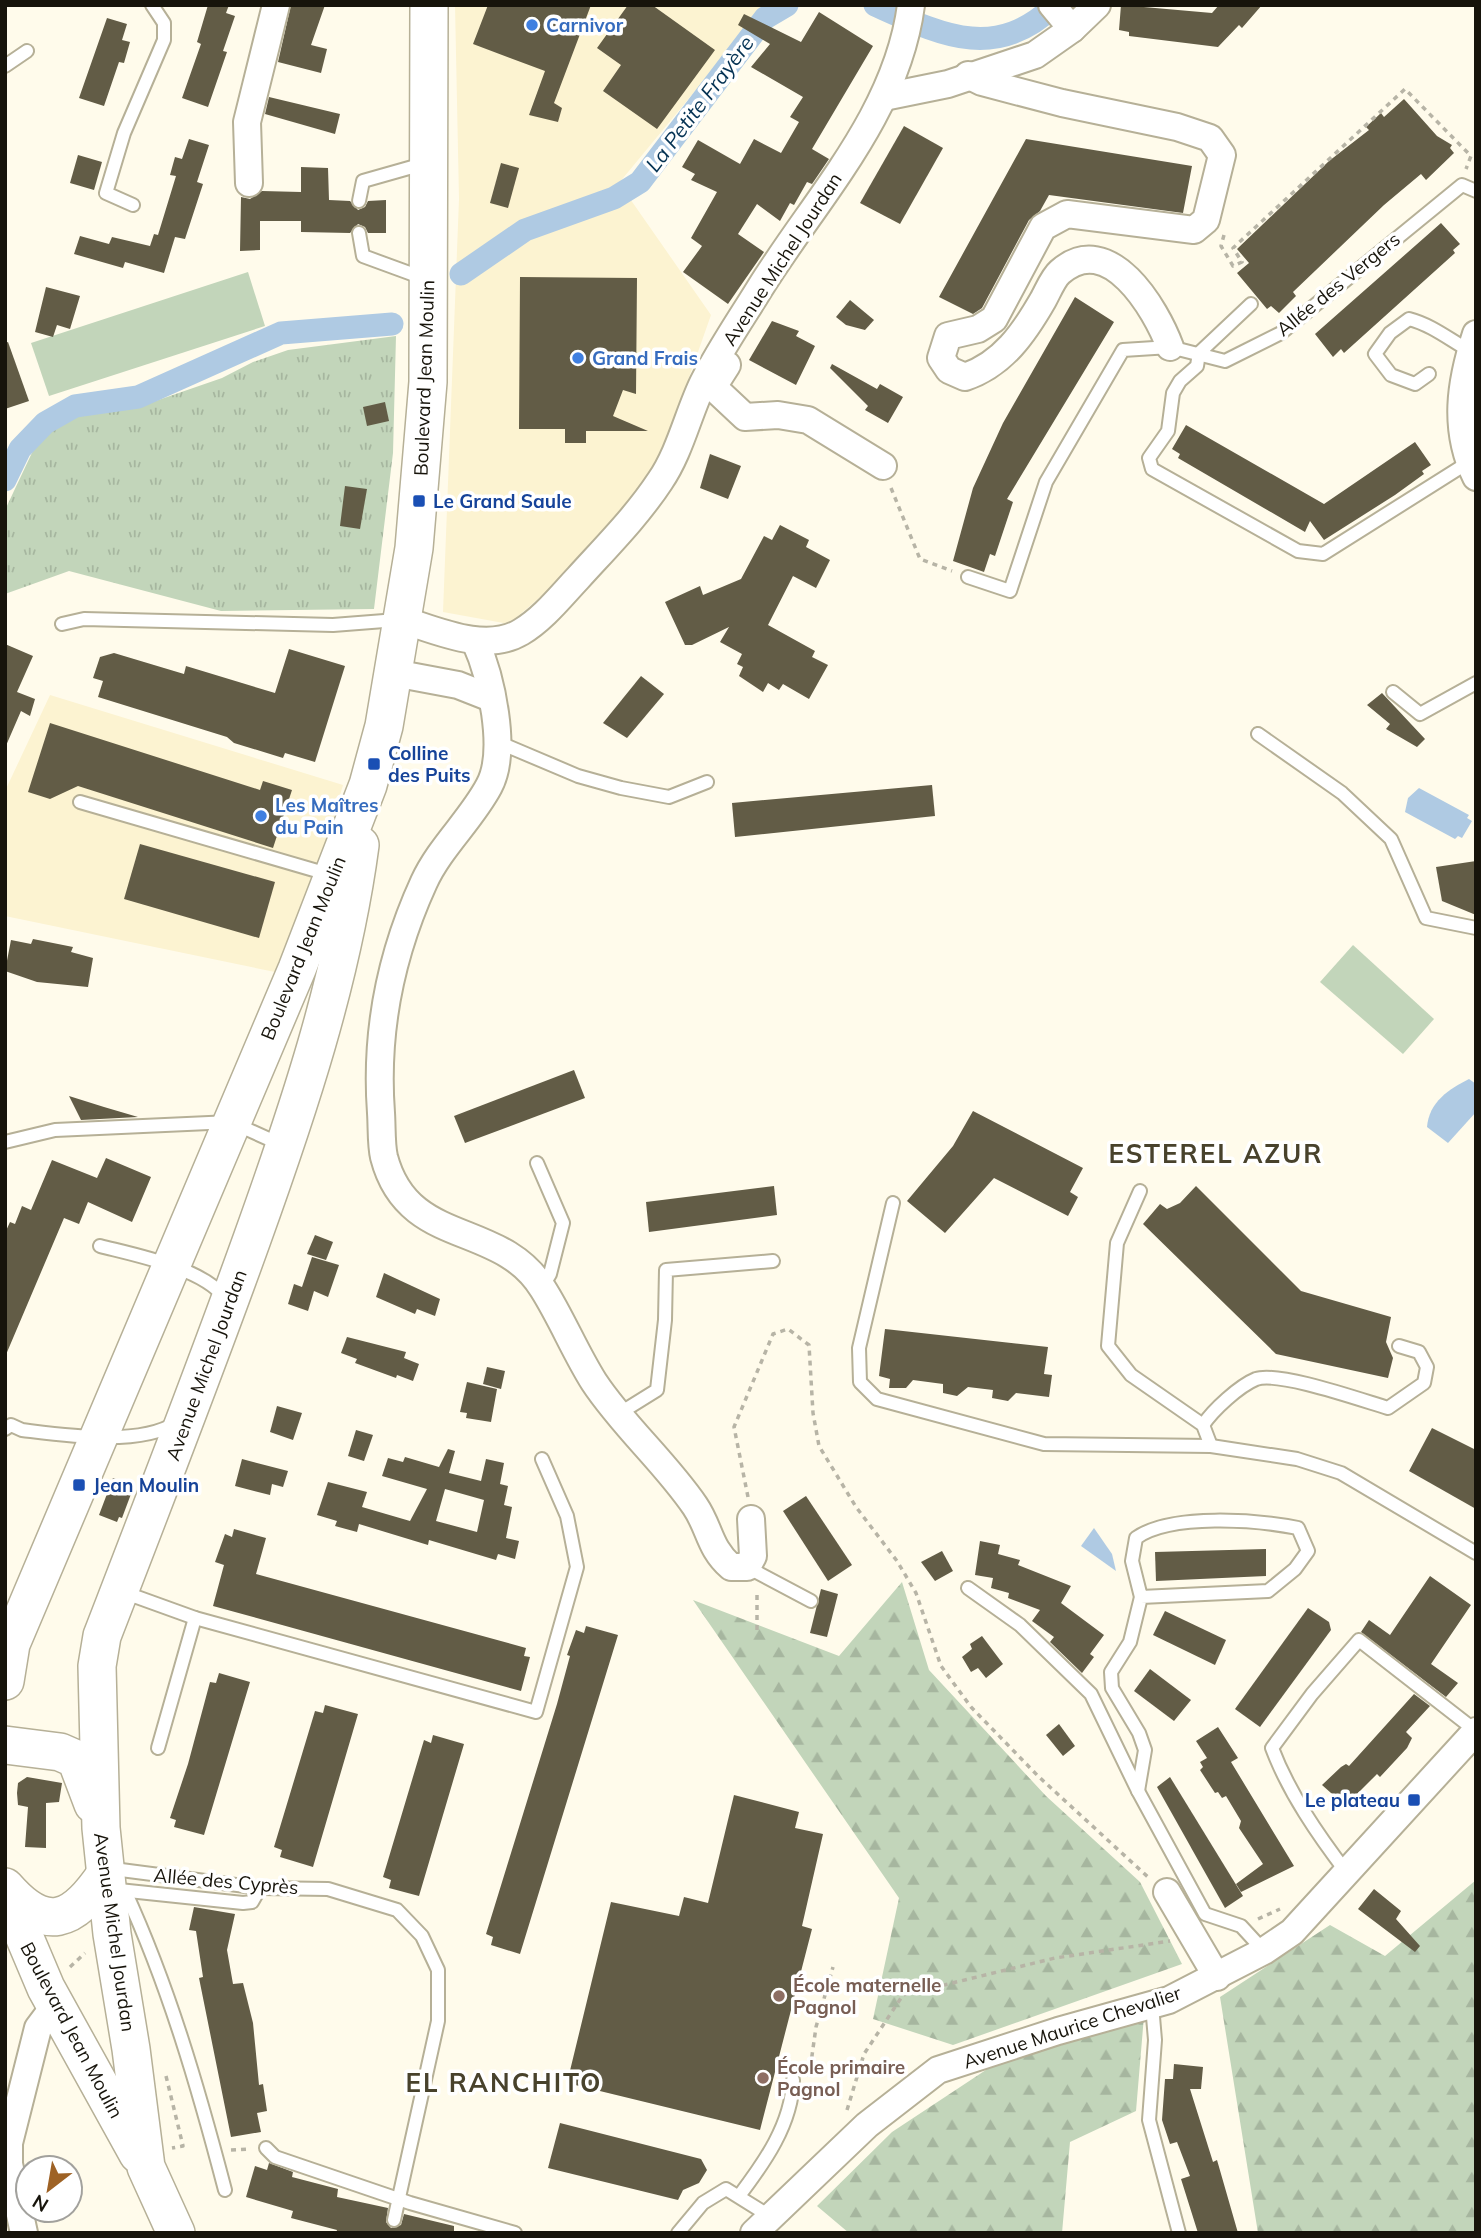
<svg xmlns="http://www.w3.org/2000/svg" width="1481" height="2238" viewBox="0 0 1481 2238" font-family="Mulish,sans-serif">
<defs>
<pattern id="grass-tufts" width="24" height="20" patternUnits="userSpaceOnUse" patternTransform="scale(1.75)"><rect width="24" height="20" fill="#c2d5ba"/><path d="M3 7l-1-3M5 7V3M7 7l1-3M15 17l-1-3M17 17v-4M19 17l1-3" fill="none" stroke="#a6b69f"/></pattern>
<pattern id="forest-firs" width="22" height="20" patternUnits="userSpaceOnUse" patternTransform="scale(1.75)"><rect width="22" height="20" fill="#c2d5ba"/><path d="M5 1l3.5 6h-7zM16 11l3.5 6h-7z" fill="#a6b69f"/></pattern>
</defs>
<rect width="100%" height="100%" fill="#fffbeb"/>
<!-- built -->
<g fill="#fcf3d1">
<path d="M455 5H766L619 183 711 315 643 508 509 624 443 612 459 199Z"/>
<path d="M50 695 343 785 319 868 275 972 5 916V791Z"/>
</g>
<!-- grass -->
<path fill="url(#grass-tufts)" d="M396 336 393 453 374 609 221 611 69 571 5 594V510L38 440 53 423 80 414 141 406 222 378 253 362 288 350Z"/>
<!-- forest -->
<g fill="url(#forest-firs)">
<path d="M902 1582 929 1670 1046 1796 1140 1882 1182 1964 953 2045 873 2019 899 1898 693 1600 839 1656Z"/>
<path d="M1476 1880V2233H1258L1220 1997 1330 1925 1385 1956Z"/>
<path d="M1144 2016 1136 2111 1070 2142 1062 2233H849L817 2206 892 2132 998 2062Z"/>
</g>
<!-- pitch -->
<g fill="#c2d5ba">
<path d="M248 272 265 326 49 396 31 343Z"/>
<path d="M1353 945 1434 1019 1403 1054 1320 982Z"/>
</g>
<!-- water -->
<g fill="#afcae3">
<path d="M1419 788 1469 815 1467 818 1472 821 1462 838 1458 836 1455 839 1405 812 1408 798Z"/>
<path d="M1469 1079 1476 1084V1112L1448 1143 1427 1127C1429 1102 1449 1089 1469 1079Z"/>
<path d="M1094 1528 1112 1554 1116 1571 1081 1546Z"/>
</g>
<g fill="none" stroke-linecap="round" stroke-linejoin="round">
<!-- canal -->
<g stroke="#afcae3" stroke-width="23">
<path d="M875 5C940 34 995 63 1055 5"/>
<path d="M461 274 525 230 614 198 640 182 765 18 787 5"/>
<path d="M5 480 20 449 45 423 75 406 138 397 281 333 392 324"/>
</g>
</g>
<!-- building -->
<g fill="#625c46" fill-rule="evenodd">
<path d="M208 5H229L226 13 235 16 223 51 227 52 208 107 182 98 201 44 197 42Z"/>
<path d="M291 5H325L311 45 327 49 321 73 278 62Z"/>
<path d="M488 5H591L554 103 562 108 558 122 529 115 545 71 473 44Z"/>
<path d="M628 5H652L715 50 657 129 603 91 621 65 597 48Z"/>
<path d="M1121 5 1212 13 1219 5H1262L1242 28 1239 25 1218 47 1129 36V32L1119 30Z"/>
<path d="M819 12 873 46 812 149 829 159 812 184 807 182 794 205 790 203 780 221 757 204 738 234 764 252 728 304 683 272 702 246 691 238 717 192 691 180 695 174 682 167 698 140 740 164 754 139 781 153 799 122 790 117 803 97 751 67 770 44 738 25 744 14 801 42Z"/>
<path d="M107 18 127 24 122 40 130 42 124 63 119 62 104 106 79 98Z"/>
<path d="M269 97 340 114 335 134 265 114Z"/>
<path d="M1404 99 1437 136 1452 145 1450 148 1454 153 1426 180 1421 174 1384 205 1293 292 1296 296 1279 313 1271 306 1267 309 1237 273 1249 263 1237 249 1329 161 1369 130 1366 127 1381 113 1384 117Z"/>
<path d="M904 126 943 148 900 224 860 203Z"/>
<path d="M189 139 209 145 197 182 203 184 185 239 175 237 164 273 125 262 123 268 74 254 80 236 109 244 112 237 150 246 154 234 158 235 176 176 170 175 175 157 182 159Z"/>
<path d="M1026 139 1192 166 1183 213 1049 195 1040 211 1029 220 982 308 973 314 939 297Z"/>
<path d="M78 155 102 162 94 190 70 183Z"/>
<path d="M501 163 519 168 508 208 490 203Z"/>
<path d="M301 167 328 168 329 200 350 201 358 210 365 207 368 201 386 200V233H368L365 227 358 224 350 233 301 232V221H260V250L240 251 241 197 250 199 262 191 301 192Z"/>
<path d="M1441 223 1460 244 1453 250 1455 253 1344 353 1341 349 1333 357 1315 334Z"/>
<path d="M520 277 637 278 636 394 623 390 613 416 648 431H586V443H565V429H519Z"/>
<path d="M46 287 80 296 70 329 57 325 53 337 35 332Z"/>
<path d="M1075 297 1114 322 1007 499 1013 502 995 556 990 554 984 572 953 561 973 488 1003 423Z"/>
<path d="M850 300 874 320 865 330 846 325 836 317Z"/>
<path d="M772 321 799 331 796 336 815 346 796 385 749 360Z"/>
<path d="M8 342 29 401 5 409V343Z"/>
<path d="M832 364 877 389 880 384 903 397 888 423 865 410 868 406 830 368Z"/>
<path d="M385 402 389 421 367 426 363 407Z"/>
<path d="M1186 425 1324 504 1415 442 1431 465 1422 471 1424 474 1395 495 1324 540 1310 521 1305 532 1178 458 1180 454 1172 449Z"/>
<path d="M710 454 741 466 728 499 700 488Z"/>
<path d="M345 486 367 489 360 529 340 526Z"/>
<path d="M780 525 809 540 806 547 830 560 816 588 793 576 768 625 815 651 812 657 828 665 809 699 783 684 779 690 768 683 763 692 739 676 743 667 737 664 742 654 720 642 729 627 692 645H685L665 602 700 586 703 595 741 579 764 536 772 540Z"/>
<path d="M5 644 33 656 17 692 35 699 30 716 21 711 5 748Z"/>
<path d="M289 649 345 666 315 762 285 753 283 758 234 743 227 737 98 697 103 681 93 678 100 657 114 653 184 674 186 666 275 693Z"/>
<path d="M641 676 664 694 627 738 603 723Z"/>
<path d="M1382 693 1425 739 1417 747 1386 729 1390 724 1367 705Z"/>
<path d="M50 723 260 790 263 781 292 790 273 848 78 786 50 799 28 792Z"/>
<path d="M932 785 935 816 735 837 732 803Z"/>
<path d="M140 844 275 882 259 938 124 899Z"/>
<path d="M1476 861V915L1442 901 1436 867Z"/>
<path d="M33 939 73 947 71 952 93 958 88 987 37 982 5 971 11 940 31 944Z"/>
<path d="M574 1070 585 1098 465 1143 454 1116Z"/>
<path d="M69 1096 104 1107 138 1117 81 1120Z"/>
<path d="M973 1111 1083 1168 1070 1192 1078 1197 1068 1216 994 1178 945 1233 907 1201 953 1146Z"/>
<path d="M106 1158 151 1177 132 1222 88 1202 79 1224 64 1218 5 1357V1233L10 1222 15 1224 22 1206 31 1210 52 1160 97 1178Z"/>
<path d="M774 1186 777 1215 649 1232 646 1202Z"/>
<path d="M1196 1186 1301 1291 1391 1317 1386 1342 1393 1358 1388 1378 1276 1354 1143 1224 1160 1204 1167 1209 1180 1203Z"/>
<path d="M315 1235 333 1242 326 1260 307 1254Z"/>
<path d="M312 1257 339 1265 328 1297 314 1291 308 1311 288 1304 294 1284 302 1287Z"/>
<path d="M384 1273 440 1299 435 1316 417 1309 415 1314 376 1297Z"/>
<path d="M885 1329 1048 1347 1044 1374 1052 1375 1049 1397 1016 1393 1008 1401 992 1398 993 1390 968 1387 957 1396 943 1393V1384L913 1380 906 1388H889L890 1379 879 1376Z"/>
<path d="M347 1337 406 1352 404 1358 419 1364 413 1381 397 1375 396 1378 355 1363 357 1359 341 1353Z"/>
<path d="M487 1367 505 1371 501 1389 483 1384Z"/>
<path d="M467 1382 497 1389 491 1422 466 1418 467 1413 460 1412Z"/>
<path d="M277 1406 302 1413 293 1440 270 1432Z"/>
<path d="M1432 1428 1476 1450V1509L1409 1471Z"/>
<path d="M356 1430 373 1435 364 1461 348 1456Z"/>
<path d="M448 1449 455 1451 449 1473 481 1481 486 1459 504 1463 500 1484 508 1486 504 1505 512 1507 506 1538 519 1541 515 1559 498 1554 496 1560 429 1540 428 1545 359 1524 357 1532 335 1526 337 1521 317 1515 328 1482 367 1492 362 1507 410 1521 427 1489 382 1476 388 1458 403 1462 405 1457 439 1467ZM445 1489 484 1500 477 1532 436 1521Z"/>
<path d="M242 1459 288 1471 283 1487 272 1484 270 1495 235 1486Z"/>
<path d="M113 1478 134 1486 122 1518 119 1517 117 1522 99 1515Z"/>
<path d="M806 1496 852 1565 828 1581 783 1511Z"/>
<path d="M234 1529 266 1538 256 1574 526 1648 524 1656 530 1657 521 1691 213 1606 224 1565 215 1562 225 1534 232 1537Z"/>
<path d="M980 1541 1000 1545 998 1554 1020 1560 1018 1565 1071 1586 1061 1603 1104 1635 1090 1654 1094 1657 1082 1673 1050 1642 1054 1637 1032 1621 1040 1610 1008 1598 1009 1593 991 1588 993 1578 975 1575Z"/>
<path d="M1266 1549V1576L1156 1581 1155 1552Z"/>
<path d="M942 1551 953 1571 935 1581 921 1562Z"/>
<path d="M1430 1576 1471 1605 1431 1664 1458 1683 1446 1697 1361 1632 1369 1620 1390 1635Z"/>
<path d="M821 1589 838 1594 827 1637 810 1633Z"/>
<path d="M1308 1608 1329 1622 1331 1630 1260 1727 1235 1709Z"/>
<path d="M1165 1611 1226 1640 1215 1665 1153 1635Z"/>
<path d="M586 1626 618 1635 520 1954 491 1945 493 1937 486 1934 557 1704 570 1656 567 1655 576 1630 584 1633Z"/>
<path d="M982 1636 1003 1664 986 1678 978 1668 971 1672 962 1657 972 1649 970 1644Z"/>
<path d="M1150 1669 1191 1700 1174 1721 1134 1691Z"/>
<path d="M219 1673 250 1682 204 1835 174 1827 176 1820 170 1818 188 1764 210 1682 216 1683Z"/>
<path d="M1414 1694 1430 1706 1406 1732 1412 1738 1407 1748 1380 1777 1377 1774 1348 1803 1340 1801 1322 1785 1341 1767 1346 1764 1349 1766Z"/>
<path d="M325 1705 358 1714 313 1867 280 1857 282 1850 274 1847 315 1711 323 1713Z"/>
<path d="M1059 1724 1075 1746 1063 1756 1046 1735Z"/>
<path d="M1218 1727 1238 1758 1231 1762 1294 1866 1241 1892 1236 1884 1263 1864 1239 1828 1241 1821 1226 1796 1222 1798 1218 1792 1215 1793 1200 1770 1203 1767 1200 1762 1207 1758 1196 1741Z"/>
<path d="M433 1735 464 1744 419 1896 389 1888 391 1880 383 1877 424 1740 431 1743Z"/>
<path d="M27 1777 62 1783 59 1802 46 1803V1848L25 1847 28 1807 18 1805 17 1793 18 1783Z"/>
<path d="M1170 1777 1243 1896 1225 1908 1157 1787Z"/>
<path d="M734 1795 799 1812 795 1828 823 1834 802 1926 812 1929 760 2130 567 2083 611 1902 679 1916 684 1897 708 1903Z"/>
<path d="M1374 1889 1401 1911 1396 1919 1420 1946 1415 1952 1358 1909Z"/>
<path d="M194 1907 235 1914 227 1950 233 1984 243 1983 253 2023 259 2085 263 2084 267 2111 257 2113 261 2132 231 2137 199 1978 203 1977 196 1931 189 1930Z"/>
<path d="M1174 2064 1203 2067 1201 2089H1190L1213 2162 1217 2160 1238 2233H1198L1181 2179 1190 2176 1177 2142 1170 2144 1162 2120 1165 2079H1173Z"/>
<path d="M560 2123 701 2159 707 2170 699 2183 683 2190 678 2200 548 2168Z"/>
<path d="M269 2163 293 2172 292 2177 338 2189 337 2197 388 2208 386 2222 391 2228 401 2225 404 2214 454 2226V2233H336L337 2230 291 2218 293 2211 246 2197 255 2166 267 2170Z"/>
</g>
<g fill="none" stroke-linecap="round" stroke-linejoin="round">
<!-- service casing -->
<g stroke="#b6b097" stroke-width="16">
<g id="service">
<path d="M5 66 27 51"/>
<path d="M359 201 363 181 423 164"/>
<path d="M133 205 106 193 124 133 164 40V23L152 5"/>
<path d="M359 233 363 256 423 278"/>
<path d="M1251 304 1199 353 1197 366 1180 381 1173 393 1168 431 1149 458 1152 469 1298 551 1323 554 1469 462"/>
<path d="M1429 374 1415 384 1391 375 1375 354 1390 333 1409 319C1432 325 1450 340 1470 351"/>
<path d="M968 577 1010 591 1046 482 1123 350 1170 347 1225 361 1281 333 1462 185 1476 191"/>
<path d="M62 624 84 619 333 625 397 620"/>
<path d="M1393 692 1420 714 1476 683"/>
<path d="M1258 734 1342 793 1391 839 1426 918 1476 928"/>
<path d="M500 743 578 776 621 788 669 797 707 782"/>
<path d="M80 802 331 875"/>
<path d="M5 1142 55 1130 231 1122 282 1145"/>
<path d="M537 1163 563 1223 550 1274 542 1287"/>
<path d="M1140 1191 1117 1243 1108 1346 1131 1375 1203 1425 1211 1446"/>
<path d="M893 1203 859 1348 860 1382 877 1399 1044 1444 1211 1446 1297 1459 1341 1473 1476 1553"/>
<path d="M100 1246C135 1255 203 1268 225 1298"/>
<path d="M620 1413 657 1390 665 1320 666 1270 773 1261"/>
<path d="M1203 1425C1213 1410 1239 1386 1256 1379 1279 1371 1361 1400 1388 1408L1424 1383 1427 1367 1419 1352 1399 1346"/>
<path d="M5 1429 11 1425 22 1430C63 1435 141 1447 177 1422"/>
<path d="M747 1567 811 1601"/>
<path d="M968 1588 1020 1625 1091 1694 1138 1791 1205 1914 1241 1926 1264 1951"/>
<path d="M123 1592 195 1618 536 1712 577 1567 567 1516 542 1459"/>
<path d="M158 1748 195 1618"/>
<path d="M1138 1791 1145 1750 1139 1733 1112 1688 1111 1672 1130 1642 1141 1597 1132 1561 1136 1538C1171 1513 1257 1520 1298 1528L1308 1551 1295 1569 1268 1591 1141 1597"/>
<path d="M1347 1873C1318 1835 1289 1793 1272 1748L1312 1694 1359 1640 1476 1731"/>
<path d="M109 1874 121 1870 260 1888 328 1889 397 1910 422 1936 438 1970V2021L394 2220"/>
<path d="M119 1890 243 1903 252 1902 260 1888"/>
<path d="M125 1891C169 1987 198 2087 225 2190"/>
<path d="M1152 2005 1155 2040 1149 2120 1179 2233"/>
<path d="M266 2148 275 2157 410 2203 515 2233"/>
<path d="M739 2196C764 2163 792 2124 793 2080"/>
<path d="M678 2233 703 2203 726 2189 771 2217"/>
</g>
</g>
<!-- minor casing -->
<g stroke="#b6b097" stroke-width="30">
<g id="minor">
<path d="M1052 5 1072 29"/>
<path d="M968 75 982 82 1062 103 1177 127 1210 138 1222 155 1206 220 1194 230 1067 214 1043 227 994 319 978 329 948 336 941 358 949 370 965 377C1003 364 1024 333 1043 300 1048 291 1053 278 1060 272 1109 229 1156 309 1170 347"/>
<path d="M884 97 948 84 1035 55 1072 29 1097 5"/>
<path d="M249 183 247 122 276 5"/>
<path d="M1476 334C1460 383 1453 429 1476 477"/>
<path d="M727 365 713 387 745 417 778 415 808 420 883 466"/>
<path d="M403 620C438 631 486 653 521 632 543 619 561 596 578 578 607 546 637 516 660 481 680 452 688 414 703 383 719 351 741 319 760 288 816 198 897 114 911 5"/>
<path d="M475 641C491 676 508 751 489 786 471 820 440 847 424 882 390 956 375 1032 381 1113 382 1127 381 1144 384 1157 408 1249 500 1219 543 1289 562 1319 575 1352 594 1382 623 1426 665 1462 695 1506 710 1528 709 1548 731 1567H747L753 1556 751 1519"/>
<path d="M394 673 458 685 491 698"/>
<path d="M1167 1892 1217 1977"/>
<path d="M24 2233 9 2164V2143L38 2028 47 2016 58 2009"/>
<path d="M754 2233 867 2125 938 2070 1058 2031 1169 2000 1264 1951 1292 1932 1476 1731"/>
</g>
</g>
<!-- secondary casing -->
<g stroke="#b6b097" stroke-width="40">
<g id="secondary">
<path d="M5 1681 11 1644 297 969 368 785 384 726 414 548 428 382 429 5"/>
<path d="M5 1745 60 1752 76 1759 93 1804"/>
<path d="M5 1887C46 1934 73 1922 105 1875"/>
<path d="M5 1891 46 1988 138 2154"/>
<path d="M176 2233 146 2167 131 2049 112 1934 101 1828 97 1666 102 1636C153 1504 204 1373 252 1239 298 1111 342 980 360 845"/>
</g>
</g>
<!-- path -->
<g stroke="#b7b4a6" stroke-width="3.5" stroke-dasharray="5 5" stroke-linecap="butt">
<path d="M1224 235 1221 246 1233 266 1242 262 1233 248 1405 89 1471 156 1466 169"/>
<path d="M891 488 920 559 952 571"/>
<path d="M748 1497 734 1427 773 1334 788 1329 809 1345 813 1413 819 1446 856 1507 897 1561 916 1593 941 1666 971 1707 1038 1776 1149 1878"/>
<path d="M757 1630V1590"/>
<path d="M1258 1919 1280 1909"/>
<path d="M70 1967 85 1953"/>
<path d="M166 2076 183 2146 172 2148"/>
<path d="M809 2077 816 2027 833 1967"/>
<path d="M847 2110 864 2054 903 1995 1055 1958 1170 1941"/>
<path d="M231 2150 251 2149"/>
</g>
<!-- service -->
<use href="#service" stroke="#fff" stroke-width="12"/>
<!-- minor -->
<use href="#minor" stroke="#fff" stroke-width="26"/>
<!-- secondary -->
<use href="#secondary" stroke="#fff" stroke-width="37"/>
</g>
<!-- markers -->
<g fill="#3f7fe0" stroke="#fff" stroke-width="2.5">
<circle cx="532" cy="25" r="7"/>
<circle cx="578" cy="358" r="7"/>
<circle cx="261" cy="816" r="7"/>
</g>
<g fill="#1a4fb4" stroke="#fff" stroke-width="2.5">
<rect x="412" y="494" width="14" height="14" rx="3.5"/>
<rect x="367" y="757" width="14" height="14" rx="3.5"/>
<rect x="72" y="1478" width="14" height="14" rx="3.5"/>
<rect x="1407" y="1793" width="14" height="14" rx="3.5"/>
</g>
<g fill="#8d6e63" stroke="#fff" stroke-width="2.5">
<circle cx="779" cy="1996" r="7"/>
<circle cx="763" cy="2078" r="7"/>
</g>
<g text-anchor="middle" stroke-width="7" stroke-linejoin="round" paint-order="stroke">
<!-- shop labels -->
<g font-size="19" font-weight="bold" fill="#366cbe" stroke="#fff" text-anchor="start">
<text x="546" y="32">Carnivor</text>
<text x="592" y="365">Grand Frais</text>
<text x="275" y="812">Les Maîtres<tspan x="275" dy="22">du Pain</tspan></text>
</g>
<!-- street labels -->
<g font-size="19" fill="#17140b" stroke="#fff">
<text transform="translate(782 259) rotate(-57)" y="7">Avenue Michel Jourdan</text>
<text transform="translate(1338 284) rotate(-39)" y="7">Allée des Vergers</text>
<text transform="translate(424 378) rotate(-88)" y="7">Boulevard Jean Moulin</text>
<text transform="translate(303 948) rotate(-68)" y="7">Boulevard Jean Moulin</text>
<text transform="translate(206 1365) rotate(-70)" y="7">Avenue Michel Jourdan</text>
<text transform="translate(226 1881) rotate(5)" y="7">Allée des Cyprès</text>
<text transform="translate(115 1932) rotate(82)" y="7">Avenue Michel Jourdan</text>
<text transform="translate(1072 2027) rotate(-18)" y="7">Avenue Maurice Chevalier</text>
<text transform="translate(72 2030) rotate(62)" y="7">Boulevard Jean Moulin</text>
</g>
<!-- transit labels -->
<g font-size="19" font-weight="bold" fill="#164399" stroke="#fff" text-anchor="start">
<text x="433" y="508">Le Grand Saule</text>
<text x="388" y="760">Colline<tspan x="388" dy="22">des Puits</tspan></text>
<text x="93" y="1492">Jean Moulin</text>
<text x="1400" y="1807" text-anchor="end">Le plateau</text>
</g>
<!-- education labels -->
<g font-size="19" font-weight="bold" fill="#785e54" stroke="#fff" text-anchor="start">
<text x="793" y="1992">École maternelle<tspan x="793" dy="22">Pagnol</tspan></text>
<text x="777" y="2074">École primaire<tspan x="777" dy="22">Pagnol</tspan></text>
</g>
<!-- water labels -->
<g font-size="21" font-style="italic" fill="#043253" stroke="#fff">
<text transform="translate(700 104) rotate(-53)" y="7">La Petite Frayère</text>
</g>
<!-- district labels -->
<g font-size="26" font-weight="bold" letter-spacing="2" fill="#48422c" stroke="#fff">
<text x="1216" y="1163">ESTEREL AZUR</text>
<text x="504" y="2092">EL RANCHITO</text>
</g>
</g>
<!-- border -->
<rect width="1481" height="2238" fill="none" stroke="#17140b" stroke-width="14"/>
<!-- north arrow -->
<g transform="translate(49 2189) rotate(211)"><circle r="33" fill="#ffffff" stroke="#a2a19d" stroke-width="2"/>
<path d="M0-5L12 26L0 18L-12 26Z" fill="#9e6225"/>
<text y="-10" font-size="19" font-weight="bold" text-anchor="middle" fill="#17140b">N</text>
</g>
</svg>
